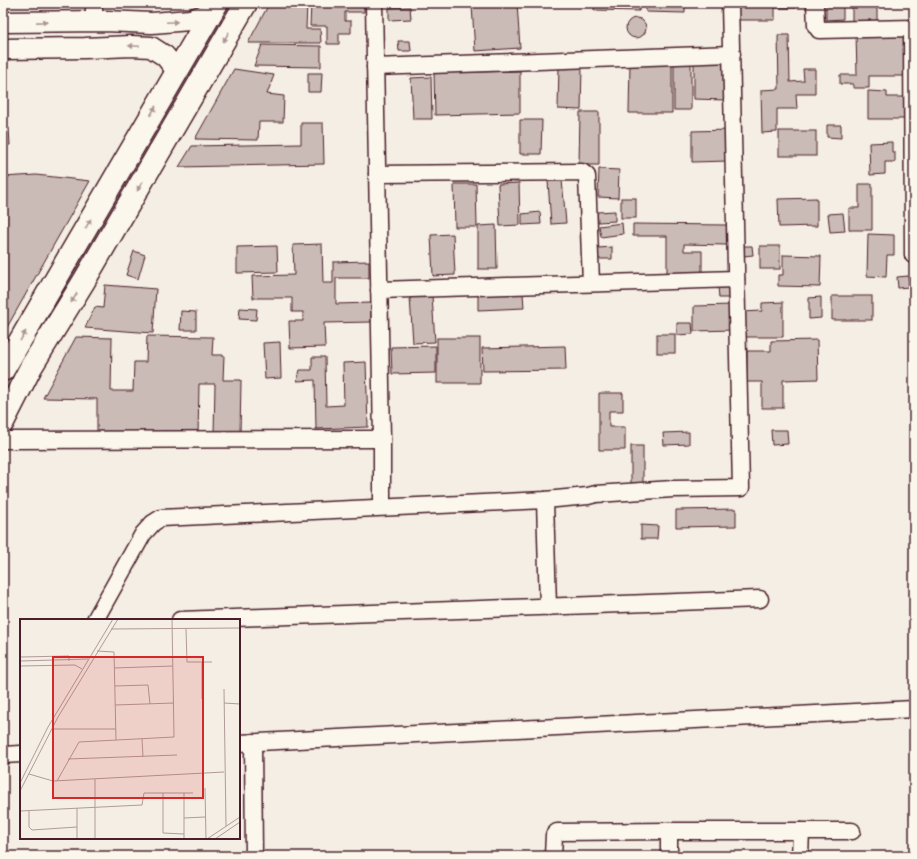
<svg xmlns="http://www.w3.org/2000/svg" width="917" height="859" viewBox="0 0 917 859" font-family="Itim,sans-serif">
<rect width="100%" height="100%" fill="#f4eee4"/>
<filter id="ink" filterUnits="userSpaceOnUse"><feTurbulence type="fractalNoise" baseFrequency=".025" numOctaves="2"/><feDisplacementMap in="SourceGraphic" scale="8" xChannelSelector="R" yChannelSelector="G"/><feConvolveMatrix kernelMatrix="1 2 1 2 8 2 1 2 1" color-interpolation-filters="sRGB"/></filter>
<g filter="url(#ink)">
<!-- building -->
<g fill="#cabbb6" stroke="#4a1f2b">
<path d="M307 3 306 29H320L321 43H248L269 4Z"/>
<path d="M311 3H364V12H345V21H351V33H339V44H327V26H310Z"/>
<path d="M517 3 520 48 475 51 472 6Z"/>
<path d="M594 3H640L639 11 594 10Z"/>
<path d="M646 3H685V13L646 12Z"/>
<path d="M736 3H796V8H775V20H736Z"/>
<path d="M826 3H843V19L826 20Z"/>
<rect x="852" y="3" width="25" height="18"/>
<path d="M410 7 411 19 389 20V8Z"/>
<circle cx="636" cy="28" r="10"/>
<path d="M856 33H909V76H869V88H853V84H840V75H857Z"/>
<path d="M778 35H789L790 82 804 81 803 69H815V94H796L797 109H777V132L762 133 761 90 779 89Z"/>
<path d="M398 41H410L411 51H399Z"/>
<path d="M262 45 321 46V67L254 66Z"/>
<path d="M691 59V110H674V60Z"/>
<path d="M630 62 672 63V113H629Z"/>
<path d="M694 62 726 63 725 100 694 99Z"/>
<path d="M559 65 582 66 581 110 558 109Z"/>
<path d="M234 69 274 75 267 94 284 96 283 122H259L258 140 195 139Z"/>
<path d="M520 71V113L435 115 434 73Z"/>
<path d="M308 73H322L321 92H308Z"/>
<path d="M431 77 432 119H413L411 78Z"/>
<path d="M868 91 887 92V97H907V119H868Z"/>
<path d="M580 112H599V165H579Z"/>
<path d="M520 120H542L541 154H520Z"/>
<path d="M301 123H323L324 164 179 167 192 146 301 144Z"/>
<path d="M827 125H841V138L827 137Z"/>
<path d="M3 128H9L10 145H3Z"/>
<path d="M729 130V161L692 162V131Z"/>
<rect x="779" y="131" width="37" height="25"/>
<path d="M892 142V152H895V162H885V174L870 175 869 143Z"/>
<path d="M599 169 619 170 618 198 598 197Z"/>
<path d="M36 175 90 181 6 329H3V177Z"/>
<path d="M562 180 566 223 551 224 548 181Z"/>
<path d="M519 183 520 225 500 226 498 184Z"/>
<path d="M454 184H476L477 227H455Z"/>
<path d="M859 184H872V230H849V208H859Z"/>
<rect x="621" y="198" width="15" height="20"/>
<path d="M817 198V226L779 227 778 199Z"/>
<path d="M615 211V221L598 222 597 212Z"/>
<path d="M540 212 541 224 522 225V214Z"/>
<path d="M843 213 845 231 830 232 828 214Z"/>
<path d="M622 223 623 234 601 237 599 226Z"/>
<path d="M633 224 727 225V245L684 244V251H702V274L667 273V236H633Z"/>
<path d="M496 225 497 269H478V226Z"/>
<path d="M453 234 455 275 433 276 431 235Z"/>
<path d="M868 234 894 235V255H887L886 277 867 276Z"/>
<path d="M322 244 323 283H333V262L369 261V278H336V304L371 303V322L324 323 325 347 290 348 289 321H303V312H292V298H253L252 276 294 275 293 245Z"/>
<path d="M277 246 278 272 237 273V247Z"/>
<path d="M743 246H752L753 255 744 256Z"/>
<rect x="760" y="246" width="20" height="23"/>
<path d="M612 247V259H598V248Z"/>
<path d="M134 251 145 255 138 279 126 275Z"/>
<path d="M783 255 821 256 820 287 778 286V275H783Z"/>
<path d="M908 276 909 287 898 288 897 277Z"/>
<path d="M105 285 156 289 153 333 85 328 95 307 103 308Z"/>
<path d="M718 286H731L732 298H719Z"/>
<path d="M523 293 524 308 478 310V295Z"/>
<path d="M432 296 435 342 413 343 410 297Z"/>
<rect x="832" y="296" width="40" height="24"/>
<path d="M821 297V318L809 319V298Z"/>
<path d="M783 302V337H743V312L762 311V303Z"/>
<path d="M734 305V330L694 331V306Z"/>
<path d="M240 308 257 309 256 320 239 319Z"/>
<path d="M181 311 196 312V330H180Z"/>
<path d="M677 323H692L693 334 677 335Z"/>
<rect x="657" y="334" width="18" height="19"/>
<path d="M147 336 213 337 212 355H224L223 380H241L240 435 214 434 215 384H199L198 436 97 434V399L43 398 76 337 112 338 111 391H133L134 362H146Z"/>
<rect x="437" y="338" width="43" height="45"/>
<path d="M817 340 818 379 783 380V408H762V382H747V351H771V341Z"/>
<path d="M280 342 281 378 265 379 263 343Z"/>
<path d="M436 346V373L392 374 391 347Z"/>
<path d="M565 346 566 370 483 371 482 348Z"/>
<path d="M312 357H325L326 406 344 405 343 363 366 362 368 427 316 429 315 380 297 381 300 370H312Z"/>
<path d="M599 393H623V411H609V427H625V450H599Z"/>
<path d="M771 430H787L788 444 772 445Z"/>
<path d="M689 432V444L664 445 663 433Z"/>
<rect x="631" y="446" width="12" height="37"/>
<path d="M736 509V526L676 527V510Z"/>
<path d="M641 525 658 526 657 539H641Z"/>
</g>
<g fill="none" stroke-linecap="round" stroke-linejoin="round">
<!-- minor casing -->
<g stroke="#4a1f2b" stroke-width="19">
<g id="minor">
<path d="M94 3V21"/>
<path d="M374 3 382 439V507"/>
<path d="M815 3 816 26 819 30 914 28"/>
<path d="M912 28 913 255"/>
<path d="M375 67 732 54"/>
<path d="M377 174 582 172 587 176 591 283"/>
<path d="M379 290 736 279"/>
<path d="M3 440 382 439"/>
<path d="M545 500 548 607"/>
<path d="M95 620 143 534 153 523 161 518 545 500 588 496 596 494 673 489 741 488 730 3"/>
<path d="M180 620 760 599"/>
<path d="M253 742 254 856"/>
<path d="M239 743 914 709"/>
<path d="M3 755 21 754"/>
<path d="M669 831V856"/>
<path d="M553 856 554 835 557 832 669 831H852"/>
<path d="M800 856 801 831"/>
</g>
</g>
<!-- tertiary casing -->
<g stroke="#4a1f2b" stroke-width="23">
<g id="tertiary">
<path d="M3 22 105 21 152 23 190 20 211 13"/>
<path d="M3 49 85 48 131 46 151 47 165 56 177 71"/>
</g>
</g>
<!-- secondary casing -->
<g stroke="#4a1f2b" stroke-width="25">
<g id="secondary">
<path d="M3 370 217 3"/>
<path d="M3 422 31 367 84 281 246 3"/>
</g>
</g>
<!-- minor -->
<use href="#minor" stroke="#fbf7ec" stroke-width="16"/>
<!-- tertiary -->
<use href="#tertiary" stroke="#fbf7ec" stroke-width="20"/>
<!-- secondary -->
<use href="#secondary" stroke="#fbf7ec" stroke-width="22"/>
</g>
<!-- one-way arrows -->
<defs><path id="oneway-solid" d="M-6-.8H1V-3.2L6.5 0L1 3.2V.8H-6Z"/></defs>
<g fill="#ab9695">
<use href="#oneway-solid" transform="translate(42 22) rotate(-1)"/>
<use href="#oneway-solid" transform="translate(172 22) rotate(-3)"/>
<use href="#oneway-solid" transform="translate(226 37) rotate(120)"/>
<use href="#oneway-solid" transform="translate(134 46) rotate(-177)"/>
<use href="#oneway-solid" transform="translate(153 111) rotate(-60)"/>
<use href="#oneway-solid" transform="translate(140 186) rotate(120)"/>
<use href="#oneway-solid" transform="translate(88 224) rotate(-60)"/>
<use href="#oneway-solid" transform="translate(74 298) rotate(122)"/>
<use href="#oneway-solid" transform="translate(23 336) rotate(-60)"/>
</g>
</g>
<!-- overview -->
<g transform="translate(20 619)">
<rect width="220" height="220" fill="#f4eee4"/>
<path fill="none" stroke="#b09b9a" stroke-width="1" d="M91 10 220 9M166 10 167 43H192M77 32 94 33 96 121M0 38 49 37V42M0 42 68 40M182 43V80M0 47 55 46 62 50M94 49 153 47M95 67 128 66 130 85M204 70 206 207M204 84 220 85M95 86 154 84M32 110H96M122 120 123 138M48 140 157 136M9 155 33 162 204 153M75 160V220M37 162 59 123 154 118 152 0M0 164 28 108 93 0M185 169 186 220M0 172 38 98 98 0M143 174V214L164 215M57 189V220M0 192 122 186 124 174H173M9 192V208L12 211 57 208M164 199 185 198M164 220V174M187 220 220 198M195 220 220 203"/>
<path fill="#d62828" fill-opacity="0.15" stroke="#d62828" stroke-width="2" d="M33 38H183V179H33Z"/>
<rect width="220" height="220" fill="none" stroke="#4a1f2b" stroke-width="2"/>
</g>
<!-- margin -->
<rect width="917" height="859" fill="none" stroke="#fbf7ec" stroke-width="16"/>
<rect x="8" y="8" width="901" height="843" fill="none" stroke="#4a1f2b" stroke-width="1.5" filter="url(#ink)"/>
</svg>
